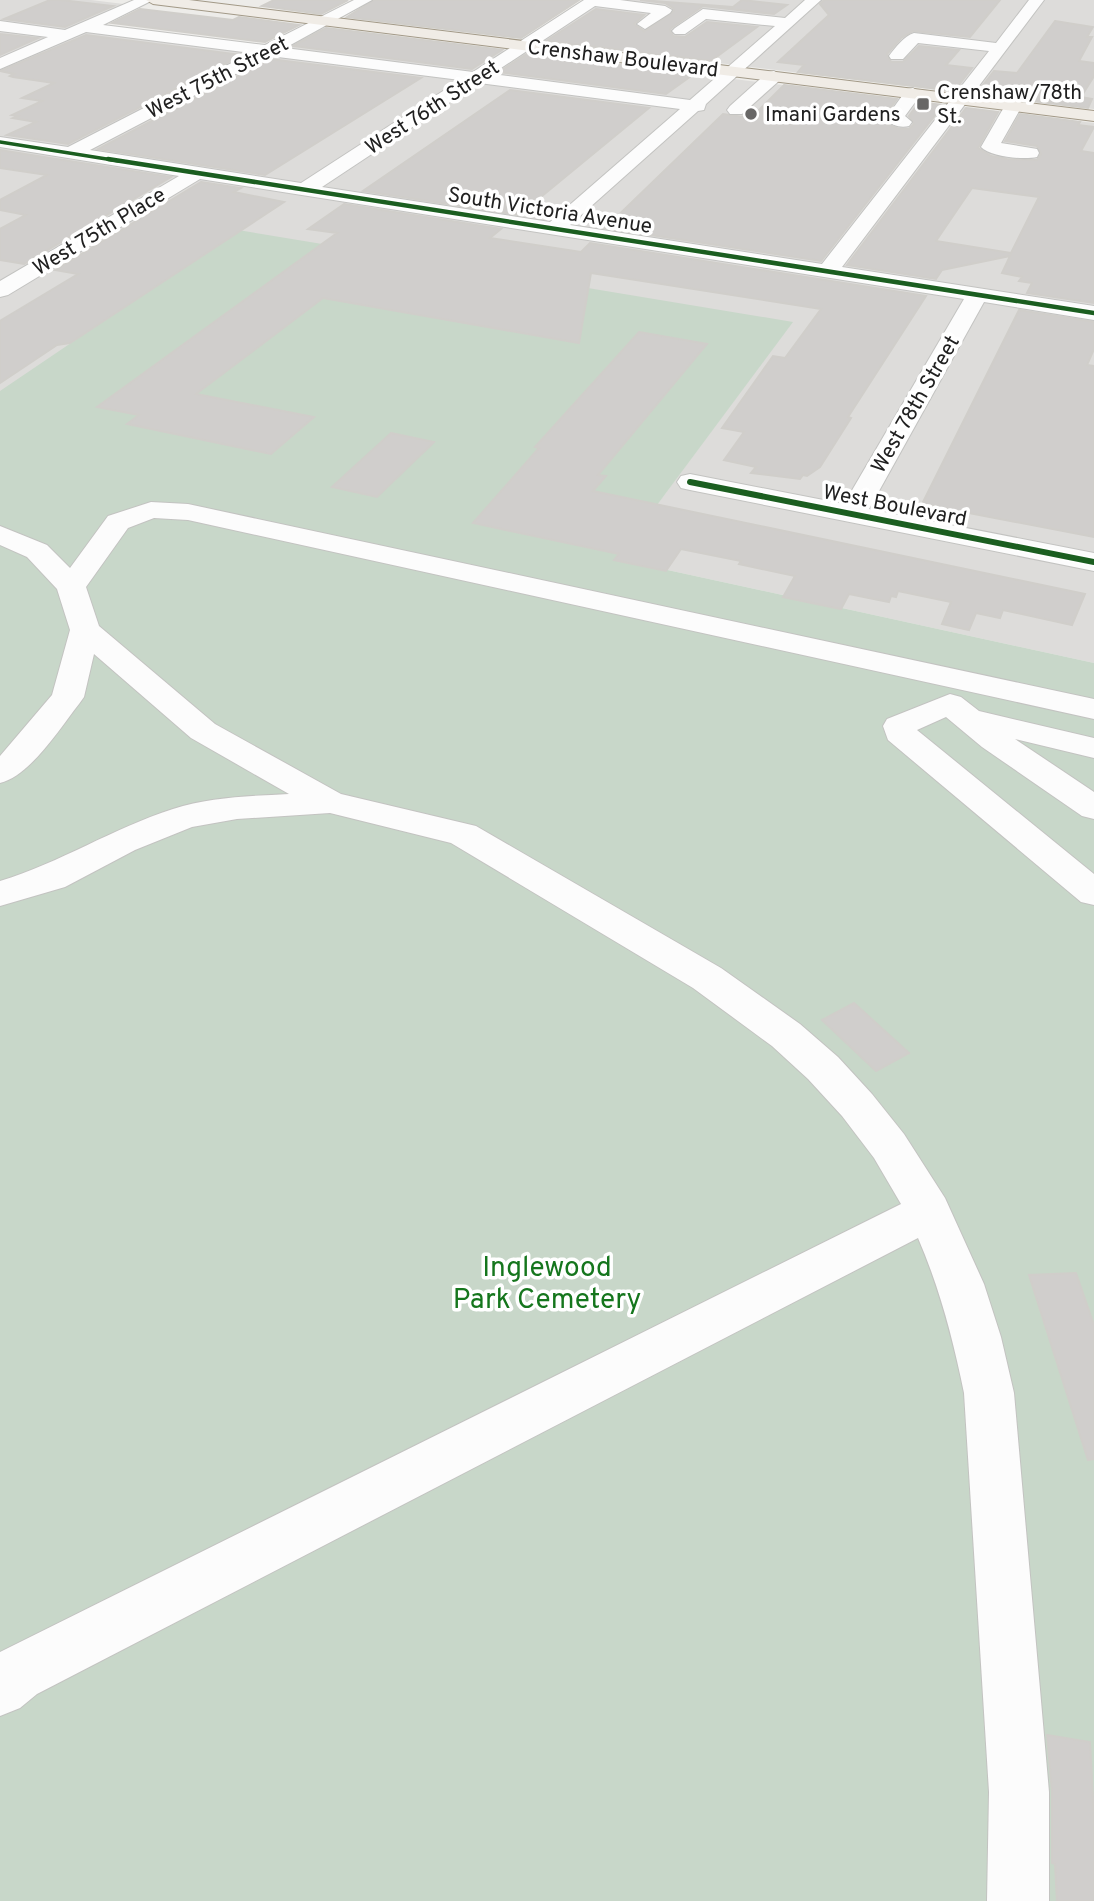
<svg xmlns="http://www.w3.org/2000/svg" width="1094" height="1901" viewBox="0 0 1094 1901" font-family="Overpass,sans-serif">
<rect width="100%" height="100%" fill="#edece9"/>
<!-- residential -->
<g fill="#dddcda">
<path d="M0 0H91L140 6 96 25 276 50 317 28 1094 123V663L617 559 792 322 0 391Z"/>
<path d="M601 0H1094V109L540 41Z"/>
</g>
<!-- cemetery -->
<path fill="#c8d7c9" d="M238 230 793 322 617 559 1094 663V1901H0V391Z"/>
<!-- building -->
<g fill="#d0cecc" stroke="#d0ceca" stroke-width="2" fill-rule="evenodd">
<path d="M50 0H61L113 6 65 27 4 19Z"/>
<path d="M274 0H348L321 14 262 6Z"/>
<path d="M374 0H579L521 38 347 17Z"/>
<path d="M640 0 733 7 742 0 787 5 774 14 703 6 670 29 673 36 685 37 707 22 757 27 711 61 546 41 596 9 644 15 634 24 644 31 674 11 673 8 665 3Z"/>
<path d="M824 0H1000L970 37 913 31 901 38 887 54 891 62H903L919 46 959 50 946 65 972 68 954 91 798 72 804 65 778 62 829 15 820 4Z"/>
<path d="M140 9 233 20 239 17 299 25 265 42 112 23Z"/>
<path d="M1055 21 1093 27 1087 37H1092L1079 61 1094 63V76L1081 97 1092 99 1088 108 976 94 994 71 1017 73Z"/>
<path d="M326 28 502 50 472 69 293 46Z"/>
<path d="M0 34 38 38 0 55Z"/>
<path d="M86 35 242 55 68 144 7 135 36 122 13 118 18 116 12 115 42 101 22 98 54 83 13 77 10 76 14 74 0 71Z"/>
<path d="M528 53 694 74 666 94 499 72Z"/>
<path d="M270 59 421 78 265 175 98 149Z"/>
<path d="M784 85 897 99 883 118 889 125 899 129H909L914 124 909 116 919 102 943 105 821 261 605 228 723 114 751 118Z"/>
<path d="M510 90 649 108 519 215 363 191Z"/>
<path d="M966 108 998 112 978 148 991 156 1007 159 1037 160 1041 154 1037 146 1005 141 1020 114 1080 122 1078 125 1094 127 1081 151 1094 153V303L1027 293 1032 283 1019 281 1022 277 1002 273 1010 256 942 270 936 279 847 265ZM972 188 1039 197 1011 253 936 241Z"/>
<path d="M0 150 171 177 24 264 0 260V229L26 215 0 210V200L47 175 0 168Z"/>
<path d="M201 182 241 188 234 192 284 202 70 343 57 345 0 383V321L78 274 55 270Z"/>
<path d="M344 204 501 229 490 238 581 252 590 243 926 296 848 417 851 418 820 467 807 476 803 475 800 479 751 473 756 467 724 460 744 432 722 428 773 356 785 358 821 309 591 273 579 343 323 298 196 394 314 417 271 454 127 424 139 415 97 407 337 233 308 229Z"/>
<path d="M1019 310 1094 322V349L1087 365 1094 366V537L922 504Z"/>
<path d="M639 332 707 344 598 475 606 476 593 491 1085 594 1072 625 1003 610 1000 618 976 613 969 630 942 624 951 602 898 591 896 597 891 596 889 602 849 594 841 609 783 597 795 576 739 564 741 561 681 549 666 571 614 560 619 554 473 523 539 448 535 447Z"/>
<path d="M391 433 434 442 377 497 332 487Z"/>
<path d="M854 1003 909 1053 876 1071 822 1020Z"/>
<path d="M1076 1273 1094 1325V1459L1088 1460 1029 1275Z"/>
<path d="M1047 1735 1090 1742 1094 1816V1901H1057L1055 1864 1052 1863V1792Z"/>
</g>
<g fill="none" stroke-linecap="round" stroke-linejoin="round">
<!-- minor casing -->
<g stroke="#c3c3c1" stroke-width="2">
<g id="minor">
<path d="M134 0H153L103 25 265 45 354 0H372L285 48 473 72 584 0H620L665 6 672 10 670 13 645 29 637 24 651 13 595 6 492 74 690 100 775 26 706 19 685 34H675L672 31 675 28 703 9 785 18 805 0H821L706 104 704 110 698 111 570 225 822 264 989 51 918 43 903 59H891L889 56C895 48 904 36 914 33L996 43 1029 0H1044L842 267 1094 306V320L984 302 869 509 1094 553V571L690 490 681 488 677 482 681 476 690 474 844 504 964 299 200 179 8 295 0 297V281L179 176 0 147V137L68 147 251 53 86 32 0 69V58L48 37 0 31V21L65 30ZM270 56 460 80 301 183 90 150ZM479 83 680 109 550 222 322 187Z"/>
<path d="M774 71 782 76 780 80 742 114H730L727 110 730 106 768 72Z"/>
<path d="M913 88 922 93 905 116 912 122 909 126C901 128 891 126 886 118L889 114 907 89Z"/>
<path d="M1013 101 1022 106 1001 143 1037 149 1039 153 1037 157C1024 160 990 157 981 147L1007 102Z"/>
<path d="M151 502 188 504 1094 699V719L188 520 154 518 128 528 86 587 99 626 215 724 341 794 476 826 721 968 800 1024 838 1057 872 1094 904 1134 945 1198 984 1284 1001 1337 1014 1393 1049 1792V1901H987L989 1792 964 1393C953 1339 940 1289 918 1238L37 1694 20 1708 0 1716V1652L901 1204 874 1158 842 1116 808 1079 772 1046 693 988 451 843 330 813 237 819 192 827 135 850 65 887 0 906V881C60 863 113 828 173 809 210 797 251 796 289 794L191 738 94 654 84 697 79 704C60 728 30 776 0 783V756L52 695 70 630 57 589 27 557 0 545V526L47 545 70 568 108 516Z"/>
<path d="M950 694 961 697 979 711 1094 738V758L1015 739 1094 792V819L1082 816 982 747 946 717 917 730 1094 874V905L1081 902 888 740 883 726 887 719Z"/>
</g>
</g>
<!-- major casing -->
<g stroke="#a29987" stroke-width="2">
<path id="major" d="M146 0H189L1094 111V121L153 4Z"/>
</g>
<!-- minor -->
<use href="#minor" fill="#fcfcfc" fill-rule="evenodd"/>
<!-- major -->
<use href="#major" fill="#f0ece6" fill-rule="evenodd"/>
<!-- cycleway-far2 casing -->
<g stroke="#fff" stroke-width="5">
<path id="cycleway-far2" d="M0 142 119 161"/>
</g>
<!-- cycleway-far1 casing -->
<g stroke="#fff" stroke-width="7">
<path id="cycleway-far1" d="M108 159 1094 313"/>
</g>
<!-- cycleway casing -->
<g stroke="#fff" stroke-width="9">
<path id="cycleway" d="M690 482 1094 562"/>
</g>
<!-- cycleway-far2 -->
<use href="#cycleway-far2" stroke="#1b5e20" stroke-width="3.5"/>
<!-- cycleway-far1 -->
<use href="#cycleway-far1" stroke="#1b5e20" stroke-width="4.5"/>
<!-- cycleway -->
<use href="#cycleway" stroke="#1b5e20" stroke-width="6"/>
</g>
<!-- markers -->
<g fill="#686766" stroke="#fff" stroke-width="2.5">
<rect x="916" y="97" width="14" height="14" rx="3.5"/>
<circle cx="751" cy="114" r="7"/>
</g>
<g text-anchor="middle" stroke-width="7" stroke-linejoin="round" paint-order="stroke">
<!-- far-street labels -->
<g font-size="21" fill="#202020" stroke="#fff">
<text transform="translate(623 58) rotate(7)" y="7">Crenshaw Boulevard</text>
<text transform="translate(217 77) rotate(-27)" y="7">West 75th Street</text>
<text transform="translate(432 107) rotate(-33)" y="7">West 76th Street</text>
<text transform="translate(550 210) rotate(9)" y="7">South Victoria Avenue</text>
<text transform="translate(99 231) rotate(-31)" y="7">West 75th Place</text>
<text transform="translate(915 404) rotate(-60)" y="7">West 78th Street</text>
<text transform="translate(895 505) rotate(11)" y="7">West Boulevard</text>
</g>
<!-- far-poi labels -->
<g font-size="21" fill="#202020" stroke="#fff" text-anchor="start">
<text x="937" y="99">Crenshaw/78th<tspan x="937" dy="24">St.</tspan></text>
<text x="765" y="121">Imani Gardens</text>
</g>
<!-- near-park labels -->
<g font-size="28" fill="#15761d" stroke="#fff">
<text x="547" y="1276">Inglewood<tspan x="547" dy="32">Park Cemetery</tspan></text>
</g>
</g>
</svg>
